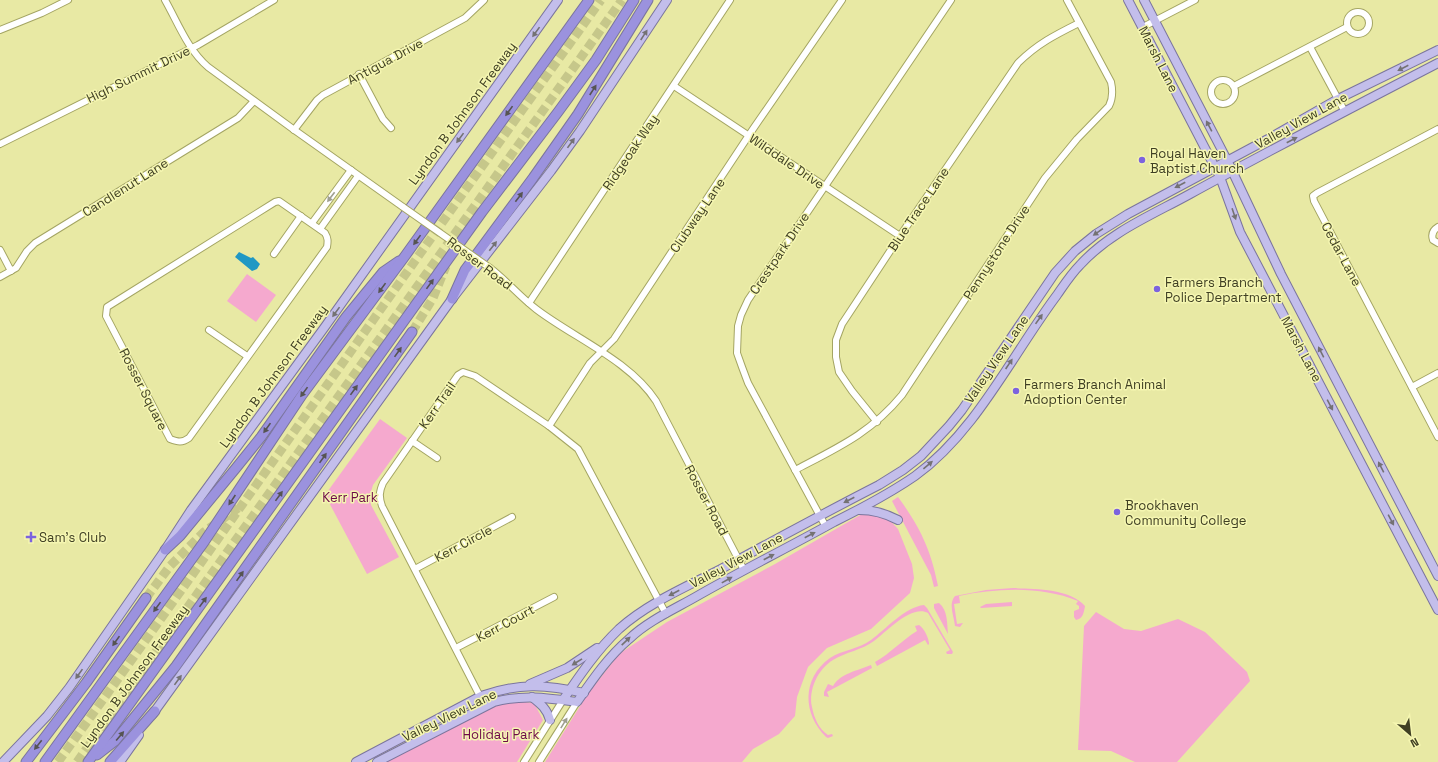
<svg xmlns="http://www.w3.org/2000/svg" width="1438" height="762" viewBox="0 0 1438 762" font-family="'Space Grotesk',sans-serif">
<rect width="100%" height="100%" fill="#e8e9a4"/>
<!-- green -->
<g fill="#f5a9ce">
<path d="M247 274 276 295 256 322 227 301Z"/>
<path d="M380 419 407 438 373 485 370 495 371 505 399 557 367 574 325 495Z"/>
<path d="M898 497C920 527 931 550 938 586L934 587 931 575 892 501Z"/>
<path d="M883 513 898 529 912 564 914 578 910 593 871 629 827 648 808 667 797 697 795 716 779 734 753 749 742 762H545L587 695 619 654 667 622 775 564 862 514Z"/>
<path d="M1013 588C1034 589 1070 588 1085 606 1084 612 1083 619 1076 620L1074 617V611L1079 609V606L1076 604 1078 601C1041 586 998 588 959 596L960 603 954 604 957 624 963 623 960 627 955 626C954 616 948 604 955 596L986 590Z"/>
<path d="M1012 602V606L981 608 980 607 986 604Z"/>
<path d="M939 603C948 610 947 624 948 634L934 608V604Z"/>
<path d="M924 605 927 608 953 652 952 654H947L946 652 950 650 928 613C912 604 886 632 874 641 862 650 846 652 833 660 818 669 808 690 812 707 814 718 819 729 828 735L832 734 833 736 828 738 826 737C803 714 801 679 830 658 842 650 859 649 871 640 886 629 905 607 924 605Z"/>
<path d="M1096 612 1124 629 1141 631 1178 619 1205 632 1247 672 1250 681 1177 762H1135L1111 751 1078 750 1084 626Z"/>
<path d="M919 625C924 628 929 638 929 644L928 645 925 640 877 666 875 662C891 653 902 640 917 631L915 626Z"/>
<path d="M871 665 872 668 827 692 829 697 824 696V692L828 684 833 686C841 673 857 671 871 665Z"/>
<path d="M515 701 534 703 543 720 517 762H386L496 706Z"/>
</g>
<!-- water -->
<path fill="#2098c4" d="M239 252 251 258 253 257 260 264 257 269 252 271 235 257Z"/>
<g fill="none" stroke-linecap="round" stroke-linejoin="round">
<!-- highway-tunnel -->
<g stroke="#c6c78a" stroke-width="9" stroke-dasharray="9 4.5" stroke-linecap="butt">
<path d="M412 332 433 298 446 266"/>
<path d="M146 598 170 566 204 532 238 508"/>
<path d="M58 762C241 509 419 253 601 0"/>
<path d="M77 762 622 0"/>
</g>
<!-- minor casing -->
<g stroke="#a4a563" stroke-width="8">
<g id="minor">
<path d="M165 0C178 23 188 50 208 67L293 129 403 207"/>
<circle cx="1358" cy="23" r="11"/>
<path d="M1143 27 1195 0"/>
<path d="M0 30 42 13 68 0"/>
<path d="M1310 47 1345 112"/>
<path d="M359 74 383 119 391 128"/>
<circle cx="1223" cy="92" r="12"/>
<path d="M674 86 900 236"/>
<path d="M1234 86 1347 27"/>
<path d="M1438 129 1317 193 1313 196 1314 201 1438 437"/>
<path d="M294 130 317 100 323 95 465 18 484 0"/>
<path d="M0 144 198 45 274 0"/>
<path d="M279 201 325 233C328 238 328 241 327 247L189 438C182 443 178 442 170 439L106 316 107 307 275 202Z"/>
<path d="M312 223 351 170"/>
<path d="M1438 227C1433 230 1431 234 1433 240L1438 243"/>
<path d="M320 229 358 176"/>
<path d="M0 250 11 271"/>
<path d="M274 254 301 216"/>
<path d="M490 268C506 280 519 296 536 309 574 338 629 360 656 401L744 570"/>
<path d="M0 277 16 268 27 251 35 243 238 118 254 101"/>
<path d="M529 303 730 0"/>
<path d="M209 330 247 356"/>
<path d="M1412 387 1438 373"/>
<path d="M877 422 852 391 839 372 836 357V340L842 324 900 236 1018 63C1037 44 1055 35 1079 23"/>
<path d="M549 426 590 363 614 339 753 129 842 0"/>
<path d="M412 441 437 458"/>
<path d="M795 470C837 448 871 433 902 395L1045 178 1077 139 1109 106C1113 98 1113 91 1111 82L1067 0"/>
<path d="M826 527 748 383 742 367 737 353 738 326 741 315 748 300 951 0"/>
<path d="M415 569 512 517"/>
<path d="M456 648 554 597"/>
<path d="M485 706 382 506C379 497 379 492 383 483L458 375 463 372 475 376 549 426 578 449 666 614"/>
<path d="M524 762 563 700"/>
<path d="M539 762 577 702"/>
</g>
</g>
<!-- major casing -->
<g stroke="#7b759d" stroke-width="10">
<g id="major">
<path d="M1128 0 1220 177 1240 232 1438 610"/>
<path d="M1144 0 1227 160 1281 274 1438 576"/>
<path d="M859 510C874 510 885 513 898 520"/>
<path d="M530 684 567 668 597 648"/>
<path d="M532 697C541 704 547 709 550 720"/>
<path d="M563 700C580 675 597 650 619 629 648 603 686 587 721 569 773 541 826 512 879 485L903 470 921 456 949 426 962 410 1055 273 1075 251 1096 234 1128 214 1268 139 1338 99 1438 50"/>
<path d="M152 715 452 299 551 171 580 131 667 0"/>
<path d="M3 762 47 716 69 688 165 550 191 510 324 328 558 0"/>
<path d="M120 762 139 735"/>
<path d="M356 762 481 696C519 683 545 684 584 693"/>
<path d="M377 762 494 702C524 694 548 698 577 702 593 679 608 657 629 639 649 620 675 609 699 595 743 570 789 547 834 522 862 508 889 494 915 476 976 432 1012 355 1057 295 1064 285 1071 274 1080 265 1110 232 1152 215 1190 194 1272 149 1355 106 1438 63"/>
</g>
</g>
<!-- highway casing -->
<g stroke="#7b759d" stroke-width="11">
<g id="highway">
<path d="M452 299 465 270 533 178 578 114 648 0"/>
<path d="M165 550 180 536 236 468 261 437 346 317 383 272 399 261"/>
<path d="M97 755 115 741 176 666 412 332"/>
<path d="M26 762 86 683 146 598"/>
<path d="M45 762 204 542 302 395 405 256 589 0"/>
<path d="M88 762 482 212 558 112 596 60 634 0"/>
<path d="M110 762 155 711"/>
</g>
</g>
<!-- minor -->
<use href="#minor" stroke="#fff" stroke-width="6"/>
<!-- major -->
<use href="#major" stroke="#c3beeb" stroke-width="8"/>
<!-- highway -->
<use href="#highway" stroke="#9b92de" stroke-width="9"/>
<!-- minor-bridge casing -->
<g stroke="#a4a563" stroke-width="8" stroke-linecap="butt">
<path id="minor-bridge" d="M403 207 490 268"/>
</g>
<!-- minor-bridge -->
<use href="#minor-bridge" stroke="#fff" stroke-width="6"/>
</g>
<!-- one-way arrows -->
<defs><path id="oneway-solid" d="M-6-.8H1V-3.2L6.5 0L1 3.2V.8H-6Z"/></defs>
<g fill="#747273">
<use href="#oneway-solid" transform="translate(536 32) rotate(126)"/>
<use href="#oneway-solid" transform="translate(644 35) rotate(-57)"/>
<use href="#oneway-solid" transform="translate(1403 68) rotate(153)"/>
<use href="#oneway-solid" transform="translate(1209 126) rotate(-118)"/>
<use href="#oneway-solid" transform="translate(460 138) rotate(126)"/>
<use href="#oneway-solid" transform="translate(1292 140) rotate(-28)"/>
<use href="#oneway-solid" transform="translate(571 143) rotate(-54)"/>
<use href="#oneway-solid" transform="translate(1180 185) rotate(152)"/>
<use href="#oneway-solid" transform="translate(1234 214) rotate(71)"/>
<use href="#oneway-solid" transform="translate(1098 232) rotate(145)"/>
<use href="#oneway-solid" transform="translate(493 246) rotate(-52)"/>
<use href="#oneway-solid" transform="translate(336 312) rotate(126)"/>
<use href="#oneway-solid" transform="translate(1039 319) rotate(-55)"/>
<use href="#oneway-solid" transform="translate(1321 352) rotate(-117)"/>
<use href="#oneway-solid" transform="translate(1009 364) rotate(-56)"/>
<use href="#oneway-solid" transform="translate(1330 405) rotate(62)"/>
<use href="#oneway-solid" transform="translate(928 465) rotate(-40)"/>
<use href="#oneway-solid" transform="translate(1381 467) rotate(-117)"/>
<use href="#oneway-solid" transform="translate(849 500) rotate(153)"/>
<use href="#oneway-solid" transform="translate(1391 520) rotate(62)"/>
<use href="#oneway-solid" transform="translate(810 535) rotate(-28)"/>
<use href="#oneway-solid" transform="translate(769 557) rotate(-28)"/>
<use href="#oneway-solid" transform="translate(727 580) rotate(-29)"/>
<use href="#oneway-solid" transform="translate(674 593) rotate(152)"/>
<use href="#oneway-solid" transform="translate(626 641) rotate(-44)"/>
<use href="#oneway-solid" transform="translate(577 662) rotate(148)"/>
<use href="#oneway-solid" transform="translate(79 674) rotate(125)"/>
<use href="#oneway-solid" transform="translate(178 680) rotate(-54)"/>
</g>
<g fill="#565452">
<use href="#oneway-solid" transform="translate(593 90) rotate(-57)"/>
<use href="#oneway-solid" transform="translate(509 111) rotate(126)"/>
<use href="#oneway-solid" transform="translate(519 197) rotate(-53)"/>
<use href="#oneway-solid" transform="translate(417 240) rotate(126)"/>
<use href="#oneway-solid" transform="translate(430 284) rotate(-54)"/>
<use href="#oneway-solid" transform="translate(382 288) rotate(126)"/>
<use href="#oneway-solid" transform="translate(398 352) rotate(-55)"/>
<use href="#oneway-solid" transform="translate(354 390) rotate(-54)"/>
<use href="#oneway-solid" transform="translate(304 392) rotate(126)"/>
<use href="#oneway-solid" transform="translate(267 428) rotate(125)"/>
<use href="#oneway-solid" transform="translate(323 458) rotate(-55)"/>
<use href="#oneway-solid" transform="translate(279 496) rotate(-54)"/>
<use href="#oneway-solid" transform="translate(232 500) rotate(124)"/>
<use href="#oneway-solid" transform="translate(240 576) rotate(-55)"/>
<use href="#oneway-solid" transform="translate(203 602) rotate(-54)"/>
<use href="#oneway-solid" transform="translate(157 607) rotate(126)"/>
<use href="#oneway-solid" transform="translate(116 641) rotate(125)"/>
<use href="#oneway-solid" transform="translate(120 736) rotate(-50)"/>
<use href="#oneway-solid" transform="translate(38 745) rotate(128)"/>
</g>
<g fill="#9f9f91">
<use href="#oneway-solid" transform="translate(331 197) rotate(127)"/>
<use href="#oneway-solid" transform="translate(564 723) rotate(-58)"/>
</g>
<!-- markers -->
<g fill="#7c63de" stroke="#f5f6b1" stroke-width="1.5">
<circle cx="1142" cy="160" r="4"/>
<circle cx="1157" cy="289" r="4"/>
<circle cx="1016" cy="391" r="4"/>
<circle cx="1117" cy="512" r="4"/>
<path d="M29 531h4v4h4v4h-4v4h-4v-4h-4v-4h4z"/>
</g>
<g text-anchor="middle" stroke-width="3" stroke-linejoin="round" paint-order="stroke">
<!-- street labels -->
<g font-size="13" fill="#3f3f23" stroke="#f5f6b1">
<text transform="translate(1159 59) rotate(63)" y="5">Marsh Lane</text>
<text transform="translate(385 61) rotate(-28)" y="5">Antigua Drive</text>
<text transform="translate(138 74) rotate(-26)" y="5">High Summit Drive</text>
<text transform="translate(462 113) rotate(-54)" y="5">Lyndon B Johnson Freeway</text>
<text transform="translate(1301 120) rotate(-29)" y="5">Valley View Lane</text>
<text transform="translate(630 152) rotate(-56)" y="5">Ridgeoak Way</text>
<text transform="translate(787 161) rotate(34)" y="5">Wilddale Drive</text>
<text transform="translate(125 187) rotate(-32)" y="5">Candlenut Lane</text>
<text transform="translate(918 209) rotate(-56)" y="5">Blue Trace Lane</text>
<text transform="translate(697 215) rotate(-56)" y="5">Clubway Lane</text>
<text transform="translate(996 252) rotate(-57)" y="5">Pennystone Drive</text>
<text transform="translate(779 253) rotate(-56)" y="5">Crestpark Drive</text>
<text transform="translate(1342 254) rotate(62)" y="5">Cedar Lane</text>
<text transform="translate(480 263) rotate(37)" y="5">Rosser Road</text>
<text transform="translate(1302 349) rotate(62)" y="5">Marsh Lane</text>
<text transform="translate(996 359) rotate(-56)" y="5">Valley View Lane</text>
<text transform="translate(273 376) rotate(-54)" y="5">Lyndon B Johnson Freeway</text>
<text transform="translate(144 389) rotate(63)" y="5">Rosser Square</text>
<text transform="translate(437 405) rotate(-55)" y="5">Kerr Trail</text>
<text transform="translate(707 500) rotate(62)" y="5">Rosser Road</text>
<text transform="translate(463 543) rotate(-28)" y="5">Kerr Circle</text>
<text transform="translate(736 560) rotate(-28)" y="5">Valley View Lane</text>
<text transform="translate(505 623) rotate(-28)" y="5">Kerr Court</text>
<text transform="translate(134 676) rotate(-54)" y="5">Lyndon B Johnson Freeway</text>
<text transform="translate(449 715) rotate(-26)" y="5">Valley View Lane</text>
</g>
<!-- poi labels -->
<g font-size="13" fill="#3f3f23" stroke="#f5f6b1" text-anchor="start">
<text x="1150" y="158">Royal Haven<tspan x="1150" dy="15">Baptist Church</tspan></text>
<text x="1165" y="287">Farmers Branch<tspan x="1165" dy="15">Police Department</tspan></text>
<text x="1024" y="389">Farmers Branch Animal<tspan x="1024" dy="15">Adoption Center</tspan></text>
<text x="1125" y="510">Brookhaven<tspan x="1125" dy="15">Community College</tspan></text>
<text x="39" y="542">Sam's Club</text>
</g>
<!-- park labels -->
<g font-size="13" fill="#6d0948" stroke="#f5f6b1">
<text x="350" y="502">Kerr Park</text>
<text x="501" y="739">Holiday Park</text>
</g>
</g>
<!-- north arrow -->
<g transform="translate(1410 734) rotate(152)" stroke="#f5f6b1" stroke-width="3" paint-order="stroke">
<path d="M0-3L7 15L0 10L-7 15Z" fill="#3f3f23"/>
<text y="-6" font-size="11" font-weight="bold" text-anchor="middle" fill="#3f3f23">N</text>
</g>
</svg>
